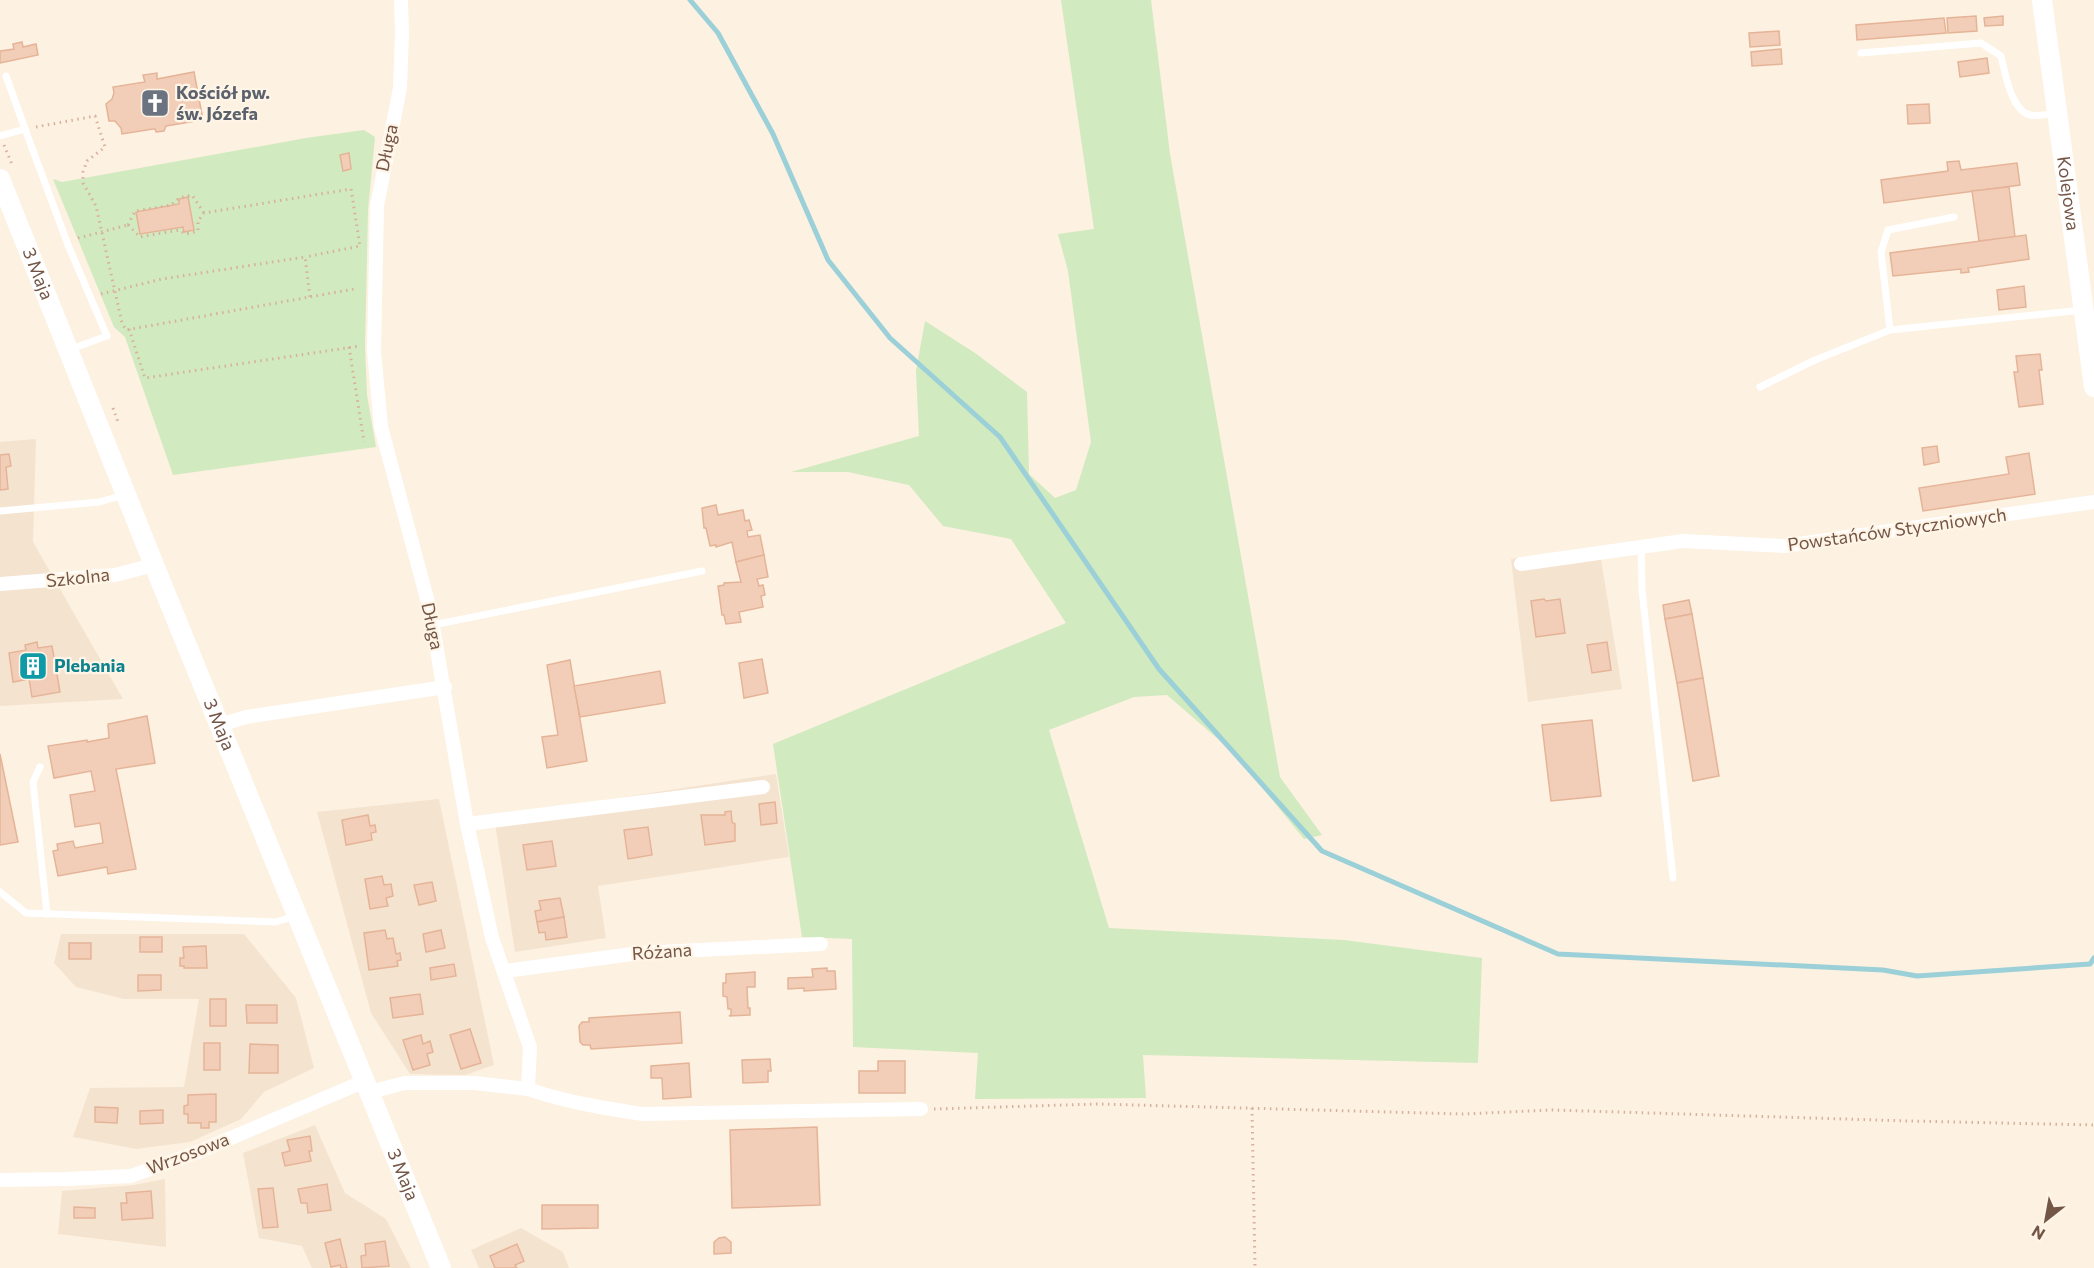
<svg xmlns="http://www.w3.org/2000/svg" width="2094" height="1268" viewBox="0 0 2094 1268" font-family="Commissioner,sans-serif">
<rect width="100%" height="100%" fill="#fdf1e1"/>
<!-- residential -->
<g fill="#f4e3cf">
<path d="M36 439 33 542 123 699 0 706V442Z"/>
<path d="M1599 547 1622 689 1528 702 1511 559Z"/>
<path d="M776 774 789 857 598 886 606 938 515 952 494 817Z"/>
<path d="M439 799 494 1065 465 1075 410 1074 371 1013 317 812Z"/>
<path d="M61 934H244L296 998 314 1068 264 1092 241 1119 190 1142 136 1149 73 1137 90 1088 184 1087 199 999H124L76 987 54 963Z"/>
<path d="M315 1125 345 1193 386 1219 411 1268H312L302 1246 259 1238 243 1153Z"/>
<path d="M165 1179 166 1247 58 1234 62 1191 134 1185Z"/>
<path d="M521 1228 563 1252 569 1268H479L471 1250Z"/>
</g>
<!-- green -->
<g fill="#d1eabf">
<path d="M1061 0H1151L1170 154 1280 777 1322 835 1304 839 1233 752 1167 695 1134 697 1049 730 1109 928 1344 940 1482 958 1478 1063 1143 1055 1146 1098 975 1099 978 1053 853 1047 852 939 802 937 773 744 1066 623 1011 539 943 526 909 485 848 472H791L919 436 916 371 925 321 975 353 1027 392 1029 474 1055 498 1076 490 1091 442 1068 271 1058 234 1094 229Z"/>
<path d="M364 130 375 137 368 210 365 346 367 395 376 447 173 475 125 337 114 327 53 179 62 182 306 138Z"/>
</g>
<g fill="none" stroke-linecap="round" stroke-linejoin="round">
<!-- stream -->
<path stroke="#9bd0d8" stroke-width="5" d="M690 0 718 33 773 134 828 260 890 338 1000 437 1159 669 1322 851 1558 954 1883 970 1917 976 2090 964 2094 958"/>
</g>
<!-- building -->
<g fill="#f2ceb8" stroke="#e5b498" stroke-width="1.5">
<path d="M1976 16 1977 31 1948 33 1947 18Z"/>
<path d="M2003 16V25L1985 26 1984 18Z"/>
<path d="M1944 18 1946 33 1857 40 1856 25Z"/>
<path d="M1779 31 1780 45 1750 47 1749 33Z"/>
<path d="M22 42 23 47 36 44 38 55 0 63V51L14 49 13 44Z"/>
<path d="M1781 49 1782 64 1752 66 1751 52Z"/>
<path d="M1987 58 1989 73 1960 77 1958 62Z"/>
<path d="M194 72 203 120 166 126 164 131 156 132 155 129H153L122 134 121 128 115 121H109L106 104 112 99 114 93 113 87 145 82 143 75 157 73V79Z"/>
<path d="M1929 104 1930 123 1908 124 1907 105Z"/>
<path d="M349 153 351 169 343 171 340 155Z"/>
<path d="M1959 161 1961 170 2017 163 2020 185 1884 203 1881 180 1948 171 1947 162Z"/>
<path d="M2009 187 2015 237 1979 241 1972 191Z"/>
<path d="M188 197 194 230 184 232 183 227 140 234 136 212 179 204V199Z"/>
<path d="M2026 235 2029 259 1968 268 1969 272 1961 273V269L1893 276 1890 253Z"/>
<path d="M2024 286 2026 307 1999 310 1997 290Z"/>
<path d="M2040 354 2042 370H2039L2043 404 2019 407 2014 372H2018L2016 356Z"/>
<path d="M1937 446 1939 462 1924 465 1922 448Z"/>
<path d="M2029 453 2035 494 1923 511 1919 488 2009 474 2006 457Z"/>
<path d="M9 454 11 466 6 467 8 489 0 490V455Z"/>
<path d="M716 505 718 515 743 510 745 521 749 520 752 530 747 531 748 537 760 535 764 555 736 562 732 542 716 547V545L710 546 706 528H704L702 508Z"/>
<path d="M764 555 768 577 757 579 759 586 763 585 765 595 761 596 763 607 739 612 741 622 726 624 724 615H722L718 586 724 585V583L741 582 736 562Z"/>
<path d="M1544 599 1546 601 1560 599 1565 633 1536 637 1531 601Z"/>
<path d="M1689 600 1692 614 1665 619 1663 605Z"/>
<path d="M1692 614 1703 678 1677 683 1665 619Z"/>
<path d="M37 642 38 648 52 646 60 692 32 697 29 679 13 682 9 653 26 650 25 645Z"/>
<path d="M1607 642 1611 670 1592 673 1587 645Z"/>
<path d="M762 659 768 693 744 698 739 663Z"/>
<path d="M570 660 587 761 547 768 542 737 558 735 547 665Z"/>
<path d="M660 671 665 703 580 717 574 686Z"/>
<path d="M1703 678 1719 776 1693 781 1677 683Z"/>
<path d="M147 716 155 763 116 769 136 869 108 874 107 867 58 876 53 851 58 850 57 844 73 841 75 848 103 843 100 823 75 827 70 795 95 791 91 771 54 778 48 746 87 740V742L109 738 108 724Z"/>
<path d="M1592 720 1601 796 1551 801 1542 725Z"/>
<path d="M0 754 18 842 0 845Z"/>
<path d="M775 802 777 823 761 825 759 804Z"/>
<path d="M731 811 732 822 735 824V841L705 845 701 815H725V812Z"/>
<path d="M368 815 370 826 375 825 376 832 371 833 372 840 346 845 342 820Z"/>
<path d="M648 827 652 855 628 859 624 830Z"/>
<path d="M552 841 556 866 527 870 523 845Z"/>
<path d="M382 876 384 885 391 884 393 896 386 898 388 906 370 909 365 879Z"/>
<path d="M432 882 436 901 419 905 414 885Z"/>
<path d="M560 898 564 917 537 922 535 911 541 910 539 901Z"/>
<path d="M564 917 567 937 546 940 545 932 539 933 537 922Z"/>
<path d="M385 930 387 939 393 938 396 954 400 953 401 960 397 961 398 966 369 970 364 933Z"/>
<path d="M441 930 445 948 426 952 423 934Z"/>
<rect x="140" y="937" width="22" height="15"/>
<rect x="69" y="943" width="22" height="16"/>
<path d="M206 946 207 968H184V966H180V958H184L183 947Z"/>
<path d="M454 964 456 976 431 980 430 968Z"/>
<path d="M827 968V971H835L836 989 804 991V988L788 989V978L813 977 812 969Z"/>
<path d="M755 972V987H747L748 1008H750V1015L729 1016 731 1015V1009H728L727 997 723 996V983H726V974Z"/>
<path d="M138 975H161V990L138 991Z"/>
<path d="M420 994 423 1014 393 1018 390 998Z"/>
<rect x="210" y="999" width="16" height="27"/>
<path d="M246 1005H277V1023H247Z"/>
<path d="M680 1012 682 1043 591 1049 590 1045H583L580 1042 579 1026 582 1022H589V1018Z"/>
<path d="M470 1029 481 1063 461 1069 450 1035Z"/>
<path d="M421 1035 423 1044 430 1041 433 1052 427 1054 430 1065 413 1070 403 1040Z"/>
<rect x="204" y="1043" width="16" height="27"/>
<path d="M250 1044 278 1045V1073H249Z"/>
<path d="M770 1059 771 1071H768V1082L743 1083 742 1060Z"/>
<path d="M878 1061H905V1093H859V1071H878Z"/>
<path d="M689 1063 691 1097 663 1099 662 1078H651V1066Z"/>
<path d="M216 1094V1122H209V1128H201V1123H188V1114H184V1106L188 1105V1095Z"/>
<path d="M95 1107 118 1108 117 1123 95 1122Z"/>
<path d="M163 1110V1123L140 1124V1111Z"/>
<path d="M817 1127 820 1205 732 1208 730 1130Z"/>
<path d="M310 1136 312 1151H309L311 1161 285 1166 282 1153 290 1151 287 1140Z"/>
<path d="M327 1184 331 1210 308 1213 307 1203H301L298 1189Z"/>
<path d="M273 1188 278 1227 263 1228 258 1189Z"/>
<path d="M151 1191 153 1218 122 1220 121 1203H127L126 1193Z"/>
<path d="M542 1205H598V1228L542 1229Z"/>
<path d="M74 1207 95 1208V1218H74Z"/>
<path d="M725 1237 731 1242V1253L714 1254V1242L719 1238Z"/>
<path d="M340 1239 347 1268H341L340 1265 331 1267 325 1243Z"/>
<path d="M385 1241 389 1266 362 1268 361 1256 366 1255 365 1244Z"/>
<path d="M517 1244 524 1261 515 1265 517 1268H495L490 1256Z"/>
</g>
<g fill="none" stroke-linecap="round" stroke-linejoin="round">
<!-- path -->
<g stroke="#d7b19b" stroke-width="3" stroke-dasharray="1.5 4.5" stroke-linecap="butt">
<path d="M36 127 95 116 105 147 87 161 83 172V183L96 206 122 323 126 330 354 289"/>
<path d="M4 145 13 167"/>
<path d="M128 225 140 237 179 230 186 234 198 231V221L204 213 351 189 360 246 305 257"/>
<path d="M128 225 135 211 171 205 179 198 192 195 204 213"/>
<path d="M78 238 128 225"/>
<path d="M101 294 162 279 305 257 310 297"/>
<path d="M129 329 145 378 360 346"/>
<path d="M349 347 364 442"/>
<path d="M113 408 118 422"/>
<path d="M1252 1108 1255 1268"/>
<path d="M934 1109 1098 1104 1462 1114 1553 1110 1909 1121 2094 1125"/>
</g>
<!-- lane -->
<g stroke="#fff" stroke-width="7">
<path d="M1861 53 1981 43 2001 56C2005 73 2011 110 2030 115 2037 117 2048 114 2055 113"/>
<path d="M25 129 68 245 107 336 71 349"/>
<path d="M0 136 25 129 6 76"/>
<path d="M1954 217 1888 230 1881 252 1890 330 2083 310"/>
<path d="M1760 387 1815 360 1890 330"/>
<path d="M0 511 99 502 124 495"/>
<path d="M1641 547 1642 590 1673 878"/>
<path d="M433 625 702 571"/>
<path d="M40 767 33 782 47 914"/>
<path d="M0 892 26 913 276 922 295 916"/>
</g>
<!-- street -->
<g stroke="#fff" stroke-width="14">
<path d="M1521 564 1683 541 1784 546 2094 502"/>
<path d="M0 584 115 575 154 565"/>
<path d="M220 725 246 717 445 687"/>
<path d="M467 824 763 787"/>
<path d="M505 971 640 953 821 944"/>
<path d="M528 1089C565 1102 604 1108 642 1114L921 1109"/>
<path d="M370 1092 405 1083H474L528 1089 530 1047 492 938 467 824 430 610 381 427 374 351 377 206 400 88 402 33 401 0"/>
<path d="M0 1180 66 1179 131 1176 198 1152 365 1081"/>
</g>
<!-- secondary -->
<g stroke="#fff" stroke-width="20">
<path id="s1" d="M2042 0 2094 387"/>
<path id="s2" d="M0 179 154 565 441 1268"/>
</g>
</g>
<!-- icons -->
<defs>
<g id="church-square" transform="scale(1.5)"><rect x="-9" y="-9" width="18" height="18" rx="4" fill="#6b7280" stroke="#fff5e7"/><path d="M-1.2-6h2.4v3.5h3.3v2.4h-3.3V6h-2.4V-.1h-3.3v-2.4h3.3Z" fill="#fff"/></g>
<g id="building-square" transform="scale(1.5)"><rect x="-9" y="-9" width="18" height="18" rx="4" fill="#0f9aa8" stroke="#fff5e7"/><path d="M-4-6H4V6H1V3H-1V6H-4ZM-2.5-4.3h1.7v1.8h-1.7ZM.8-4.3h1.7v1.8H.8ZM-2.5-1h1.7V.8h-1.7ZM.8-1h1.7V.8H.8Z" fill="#fff"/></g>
</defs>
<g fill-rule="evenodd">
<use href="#church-square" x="155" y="103"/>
<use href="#building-square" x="33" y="666"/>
</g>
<g text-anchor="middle" stroke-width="4.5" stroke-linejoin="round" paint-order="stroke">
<!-- worship labels -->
<g font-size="18" font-weight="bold" fill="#5b616d" stroke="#fff5e7" text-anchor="start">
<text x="176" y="99">Kościół pw.<tspan x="176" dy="21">św. Józefa</tspan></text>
</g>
<!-- street labels -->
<g font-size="18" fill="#745647" stroke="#fff5e7">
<text transform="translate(387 148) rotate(-78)" y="6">Długa</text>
<text dy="6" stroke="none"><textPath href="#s1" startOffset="195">Kolejowa</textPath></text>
<text dy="6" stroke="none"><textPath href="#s2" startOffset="102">3 Maja</textPath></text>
<text transform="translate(1897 530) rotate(-8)" y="6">Powstańców Styczniowych</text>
<text transform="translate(78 578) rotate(-6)" y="6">Szkolna</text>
<text transform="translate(432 626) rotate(78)" y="6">Długa</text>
<text dy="6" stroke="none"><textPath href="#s2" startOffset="588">3 Maja</textPath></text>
<text transform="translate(662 952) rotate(-4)" y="6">Różana</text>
<text transform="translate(188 1154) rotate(-21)" y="6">Wrzosowa</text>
<text dy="6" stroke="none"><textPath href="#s2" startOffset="1074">3 Maja</textPath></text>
</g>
<!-- culture labels -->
<g font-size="18" font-weight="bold" fill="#0d838f" stroke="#fff5e7" text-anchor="start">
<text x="54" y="672">Plebania</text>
</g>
</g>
<!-- north arrow -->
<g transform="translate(2046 1220) rotate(211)" stroke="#fff5e7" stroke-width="4.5" paint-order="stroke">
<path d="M0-4.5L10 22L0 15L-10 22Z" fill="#745647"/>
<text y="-9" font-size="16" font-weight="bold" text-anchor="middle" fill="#745647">N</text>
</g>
</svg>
